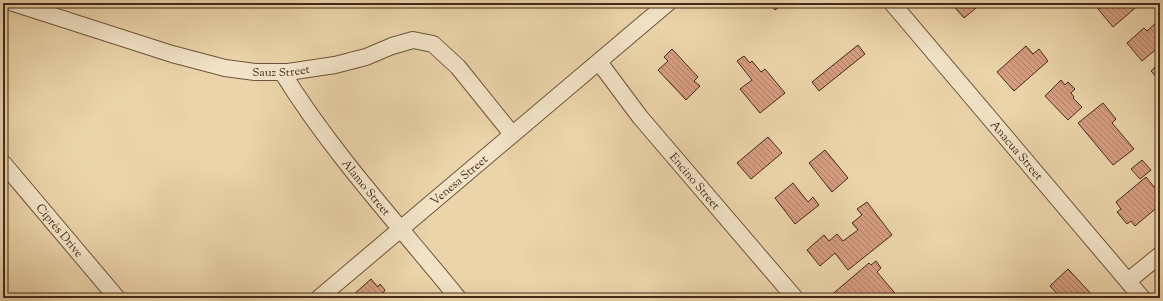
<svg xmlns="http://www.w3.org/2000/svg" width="1163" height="301" viewBox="0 0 1163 301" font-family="'Sorts Mill Goudy',serif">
<defs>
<pattern id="building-back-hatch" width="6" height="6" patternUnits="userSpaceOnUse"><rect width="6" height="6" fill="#d69d81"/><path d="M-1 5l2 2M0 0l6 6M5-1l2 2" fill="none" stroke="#af8069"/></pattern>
</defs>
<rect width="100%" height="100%" fill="#ebd4a9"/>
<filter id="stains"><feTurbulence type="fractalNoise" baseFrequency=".005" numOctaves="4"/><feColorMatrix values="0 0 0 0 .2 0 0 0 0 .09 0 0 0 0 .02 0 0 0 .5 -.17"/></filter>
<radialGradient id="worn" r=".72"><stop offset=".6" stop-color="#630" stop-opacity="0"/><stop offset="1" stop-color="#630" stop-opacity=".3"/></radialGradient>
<!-- building -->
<g fill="url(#building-back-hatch)" stroke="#452919">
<path d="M769 3H784L775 10Z"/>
<path d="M951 3H982L964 18Z"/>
<path d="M1105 3H1141L1113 27 1098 9Z"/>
<path d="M1157 22 1160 26V46L1142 61 1127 43 1144 28 1147 31Z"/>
<path d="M858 45 865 54 819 91 812 82Z"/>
<path d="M1026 46 1033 54 1039 49 1048 61 1014 91 997 72Z"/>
<path d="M672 49 698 77 694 81 700 86 686 100 658 70 668 61 664 57Z"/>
<path d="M744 56 750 63 752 61 761 72 765 69 785 93 760 113 740 89 752 80 737 61Z"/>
<path d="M1160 63V81L1151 71Z"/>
<path d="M1061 80 1065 85 1068 82 1075 89 1071 93 1074 97 1073 98 1082 107 1068 120 1045 96Z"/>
<path d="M1103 103 1116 119 1112 123 1134 149 1113 165 1078 123Z"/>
<path d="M768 137 782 153 751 179 737 163Z"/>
<path d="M825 150 848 178 832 192 809 163Z"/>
<path d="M1142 160 1151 170 1140 179 1131 169Z"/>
<path d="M1146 177 1154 187 1160 182V205L1135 226 1131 221 1127 224 1117 212 1121 209 1116 202Z"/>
<path d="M793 183 808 202 813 197 819 205 795 224 775 198Z"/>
<path d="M867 202 892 235 848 270 835 253 820 266 807 250 824 235 829 241 837 234 843 241 858 230 852 223 862 215 857 209Z"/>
<path d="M876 261 881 268 877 272 899 298H860L857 294 852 298 829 297 869 263 871 265Z"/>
<path d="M1068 269 1094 297 1093 298H1061L1050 286Z"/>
<path d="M371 279 378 287 380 284 385 290 383 293 387 298H356L353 295Z"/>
</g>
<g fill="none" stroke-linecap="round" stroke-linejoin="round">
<!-- minor casing -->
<g stroke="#6e543d" stroke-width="18">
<g id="minor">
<path id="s1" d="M13 3 172 54 225 68 255 72H288L335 65 366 57 392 46 413 40 433 44 458 67 512 134"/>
<path id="s2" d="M892 3 1142 298"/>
<path id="s3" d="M599 62 640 117 795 298"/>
<path id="s4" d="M282 72C332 153 398 224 458 298"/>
<path id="s5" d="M3 163 117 298"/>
<path d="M1128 281 1160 255"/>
<path id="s6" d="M319 298 668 3"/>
</g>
</g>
<!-- minor -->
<use href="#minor" stroke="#f2e3c7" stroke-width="16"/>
</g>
<g text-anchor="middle" stroke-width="3" stroke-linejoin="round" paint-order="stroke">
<!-- street labels -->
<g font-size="12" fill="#452919" stroke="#f2e3c7">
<text dy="4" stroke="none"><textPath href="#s1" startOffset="278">Sauz Street</textPath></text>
<text dy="4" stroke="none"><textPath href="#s2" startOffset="193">Anacua Street</textPath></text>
<text dy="4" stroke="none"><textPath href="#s6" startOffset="183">Venesa Street</textPath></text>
<text dy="4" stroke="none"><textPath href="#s3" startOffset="153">Encino Street</textPath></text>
<text dy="4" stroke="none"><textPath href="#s4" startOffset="143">Alamo Street</textPath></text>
<text dy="4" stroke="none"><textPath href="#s5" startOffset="88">Ciprés Drive</textPath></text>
</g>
</g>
<!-- margin -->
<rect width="1163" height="301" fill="none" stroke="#ebd4a9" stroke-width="16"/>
<rect x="4" y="4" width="1155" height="293" fill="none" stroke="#452919" stroke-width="2"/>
<rect x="8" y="8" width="1147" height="285" fill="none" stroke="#452919"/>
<rect width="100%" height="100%" filter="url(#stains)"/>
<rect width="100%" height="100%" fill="url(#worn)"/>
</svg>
